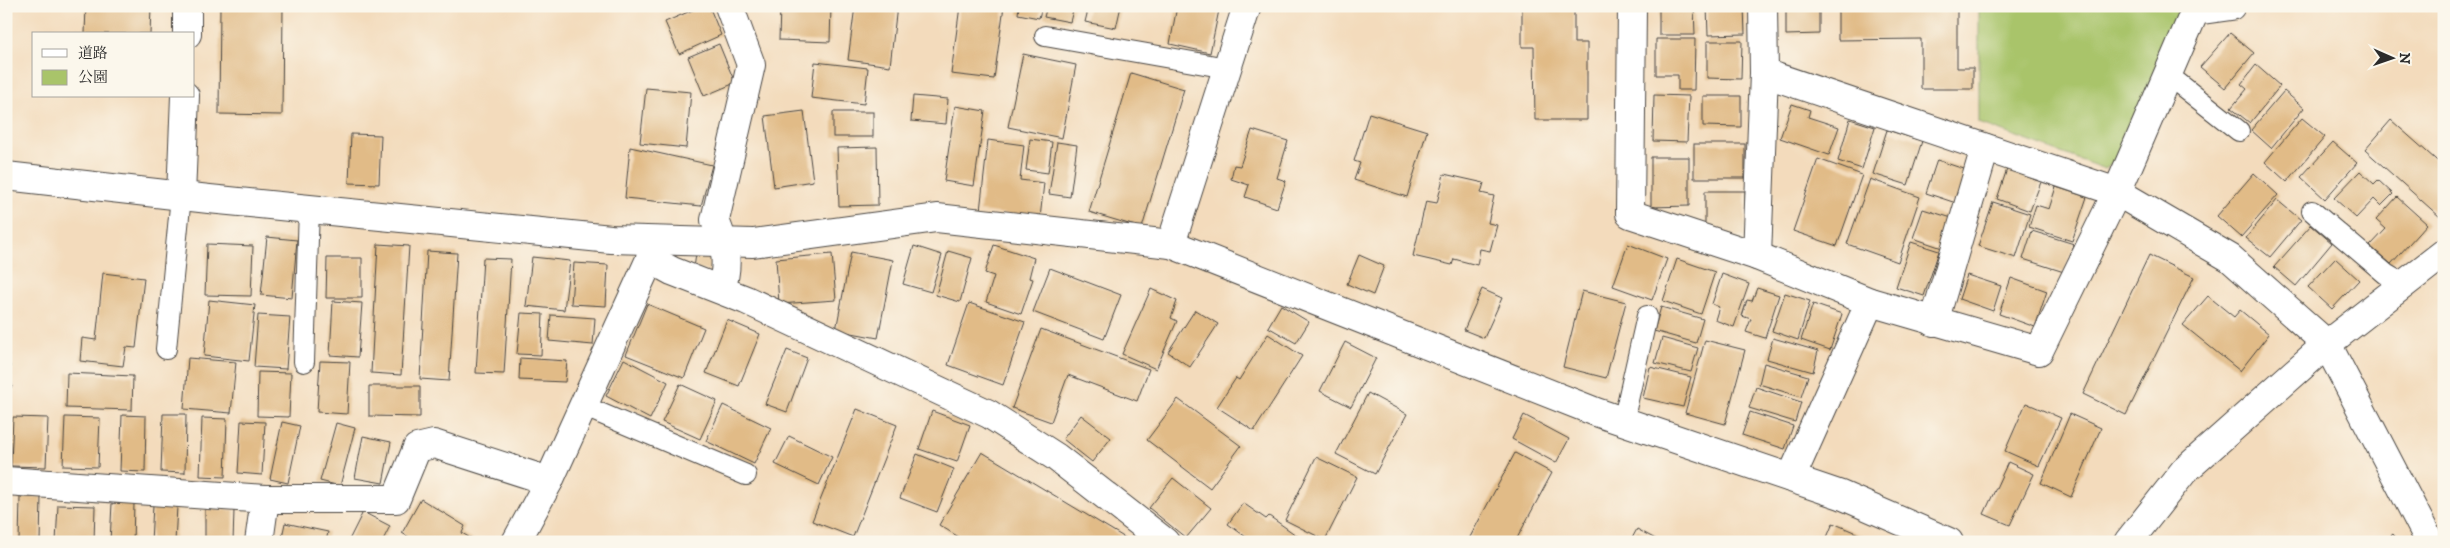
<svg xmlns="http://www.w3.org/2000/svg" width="2450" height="548" viewBox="0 0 2450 548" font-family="'IM FELL DW Pica','Noto Serif JP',serif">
<rect width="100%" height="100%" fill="#fbf7ec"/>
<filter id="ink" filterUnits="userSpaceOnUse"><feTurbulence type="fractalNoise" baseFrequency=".02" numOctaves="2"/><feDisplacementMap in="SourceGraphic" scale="10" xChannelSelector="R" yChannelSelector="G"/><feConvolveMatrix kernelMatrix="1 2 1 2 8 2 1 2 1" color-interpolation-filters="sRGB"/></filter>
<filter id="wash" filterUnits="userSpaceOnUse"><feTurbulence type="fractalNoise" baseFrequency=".0096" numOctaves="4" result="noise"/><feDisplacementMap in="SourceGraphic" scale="20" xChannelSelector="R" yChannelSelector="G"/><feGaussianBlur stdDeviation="1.12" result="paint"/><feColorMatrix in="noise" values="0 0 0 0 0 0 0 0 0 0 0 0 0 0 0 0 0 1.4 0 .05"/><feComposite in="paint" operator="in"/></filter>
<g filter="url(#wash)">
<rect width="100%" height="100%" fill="#f3dbbc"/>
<!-- green -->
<path fill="#a9c46a" stroke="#6a784a" d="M1979 6H2183L2117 161 2105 169 1979 123Z"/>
<g id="blocks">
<!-- building -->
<g fill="#e1bb87">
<path d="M86 6H151L150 34H85Z"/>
<path d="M220 6H283L282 115 219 114Z"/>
<path d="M702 6H709L721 35 679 54 665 22Z"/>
<path d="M780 6H831L830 42 779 40Z"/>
<path d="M855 6H897L890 66 848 60Z"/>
<path d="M960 6H1004L994 79 951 74Z"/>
<path d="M1019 6H1042L1039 18 1018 14Z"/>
<path d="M1047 6H1074L1070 22 1044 17Z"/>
<path d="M1089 6H1121L1116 28 1085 22Z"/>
<path d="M1177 6H1198L1219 10 1210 53 1170 44Z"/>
<path d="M1522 6H1574V43H1587V120H1535L1534 47H1522Z"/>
<path d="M1659 6H1694L1695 35H1659Z"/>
<path d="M1707 6H1744L1745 34 1708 35Z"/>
<path d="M1786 6H1819V34L1786 35Z"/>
<path d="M1838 6H1957V68H1973V89H1921V39L1838 40Z"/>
<path d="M2230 33 2254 53 2225 88 2200 67Z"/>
<path d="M1656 39H1695L1694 90H1678V75H1656Z"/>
<path d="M1707 41H1742L1741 79 1707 78Z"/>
<path d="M719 44 735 83 704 96 688 57Z"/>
<path d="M1023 54 1076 65 1062 138 1008 127Z"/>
<path d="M815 62 868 68 864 104 811 98Z"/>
<path d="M2256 65 2280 86 2250 123 2231 108 2247 89 2241 84Z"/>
<path d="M1131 73 1184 89 1142 228 1089 212Z"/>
<path d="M646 88 691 92 686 148 640 143Z"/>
<path d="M2284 91 2304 108 2271 148 2251 130Z"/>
<path d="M1654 95 1689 96 1687 142 1653 141Z"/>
<path d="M913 96 948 99 946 124 911 121Z"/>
<path d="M1703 96H1741V127L1703 126Z"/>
<path d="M1792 104 1810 110 1808 117 1839 127 1829 155 1780 138Z"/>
<path d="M955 106 985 111 974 186 944 181Z"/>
<path d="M804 111 813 181 774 187 765 116Z"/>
<rect x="833" y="112" width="40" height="25"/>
<path d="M1369 113 1427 131 1407 197 1354 180 1360 163 1354 161Z"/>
<path d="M2302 118 2325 137 2287 182 2265 162Z"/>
<path d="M1850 119 1875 127 1862 169 1838 161Z"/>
<path d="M2391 120 2444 167V213L2440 217 2365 150Z"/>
<path d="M1252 130 1288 141 1277 178 1286 181 1277 208 1245 197 1249 185 1231 179 1234 165 1240 166Z"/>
<path d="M1887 130 1922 141 1908 185 1873 174Z"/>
<path d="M351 134 381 135 379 184 349 183Z"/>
<path d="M1030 139 1052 142 1048 173 1026 170Z"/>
<path d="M988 140 1024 145 1020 180 1044 183 1040 218 980 211Z"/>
<path d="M1057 142 1077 145 1070 197 1049 194Z"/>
<path d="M2333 142 2357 163 2325 199 2301 177Z"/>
<rect x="1694" y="144" width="51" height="34"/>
<path d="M630 147 712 165 701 206 625 198Z"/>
<path d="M877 147 878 205 839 206 837 148Z"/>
<path d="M1651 157H1689V206L1651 207Z"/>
<path d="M1818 159 1862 175 1837 246 1793 231Z"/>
<path d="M1937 160 1970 171 1959 204 1926 193Z"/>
<path d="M2007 169 2041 182 2030 211 1997 199Z"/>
<path d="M2360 171 2374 184 2378 180 2393 194 2381 206 2374 199 2356 218 2334 198Z"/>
<path d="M2254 173 2278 195 2241 237 2217 216Z"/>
<path d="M1444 174 1484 183 1481 193 1494 196 1488 223 1497 225 1490 251 1480 249 1477 265 1454 259 1452 265 1413 256 1426 201 1437 203Z"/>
<path d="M1870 179 1920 197 1898 262 1847 244Z"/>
<path d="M2056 187 2087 197 2072 241 2029 227 2036 205 2049 209Z"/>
<path d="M1705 191H1745V237L1719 236 1705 232Z"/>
<path d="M2397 197 2427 224 2391 264 2370 246 2386 229 2376 220Z"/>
<path d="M2277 200 2301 220 2270 257 2246 238Z"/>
<path d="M1993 202 2030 214 2016 258 1978 246Z"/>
<path d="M1923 209 1955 219 1945 249 1913 238Z"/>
<path d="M2311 225 2332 243 2296 286 2274 267Z"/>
<path d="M2032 231 2074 244 2064 272 2023 259Z"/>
<path d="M267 237 297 240 292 298 261 295Z"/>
<path d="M1911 242 1939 251 1924 296 1896 287Z"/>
<path d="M207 244 253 246 251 296 205 295Z"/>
<path d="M378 244 409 246 401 375 371 373Z"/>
<path d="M1628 244 1667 259 1652 300 1613 286Z"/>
<path d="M994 245 1034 258 1029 278 1033 279 1021 314 986 302 994 276 985 273Z"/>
<path d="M914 246 942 255 931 292 903 284Z"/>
<path d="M427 251 457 253 449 381 420 379Z"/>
<path d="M948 251 972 258 960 302 936 295Z"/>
<path d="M851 252 893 260 878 338 836 330Z"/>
<path d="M696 253 714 255 711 271 694 269Z"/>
<path d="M832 254 836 300 779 304 776 259Z"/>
<path d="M1359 255 1384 266 1373 295 1347 284Z"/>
<path d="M2149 255 2194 277 2126 415 2083 394Z"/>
<path d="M532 257 570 261 564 310 526 306Z"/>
<path d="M327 258H362V298H326Z"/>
<path d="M483 258 511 259 504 374 476 373Z"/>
<path d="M2335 258 2359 280 2332 309 2308 287Z"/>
<path d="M1677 259 1715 272 1701 314 1663 301Z"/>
<path d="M574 263 608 265 606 306 571 304Z"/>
<path d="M1050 268 1121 295 1104 339 1033 312Z"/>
<path d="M103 273 144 278 136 348 126 347 123 366 80 361 82 338 96 340Z"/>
<path d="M1722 274 1749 284 1734 327 1715 320 1719 307 1712 304Z"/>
<path d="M1967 275 2001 286 1993 311 1959 299Z"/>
<path d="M2011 278 2047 291 2035 327 1999 314Z"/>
<path d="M1757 288 1779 295 1765 338 1746 332 1751 319 1742 316 1747 300 1752 301Z"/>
<path d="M1151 289 1177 301 1171 318 1177 321 1156 369 1122 354Z"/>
<path d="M1482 289 1502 298 1484 338 1464 330Z"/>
<path d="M1582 291 1626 302 1606 378 1563 367Z"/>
<path d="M1785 293 1810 301 1798 340 1772 331Z"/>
<path d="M2208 296 2234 317 2240 310 2269 334 2240 371 2183 325Z"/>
<path d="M209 300 255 305 249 361 204 356Z"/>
<path d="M333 301 362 303 358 357 330 355Z"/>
<path d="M969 303 1025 322 1003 385 948 365Z"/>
<path d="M647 304 704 328 684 378 626 355Z"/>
<path d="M1813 304 1842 314 1830 350 1801 340Z"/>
<path d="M1281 305 1309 322 1296 343 1268 327Z"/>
<path d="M1661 307 1703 319 1696 343 1654 331Z"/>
<path d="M1195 310 1218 324 1190 367 1168 352Z"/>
<path d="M521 313 543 314 541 355 517 354Z"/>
<path d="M258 315 290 317 286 369 254 367Z"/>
<path d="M551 315 595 318 593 345 549 341Z"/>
<path d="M727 320 760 334 739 386 706 373Z"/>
<path d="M1041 329 1149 369 1137 401 1068 375 1051 422 1012 408Z"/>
<path d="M6 330 12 387H6Z"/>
<path d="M1268 334 1302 356 1254 431 1217 407 1236 378 1239 380Z"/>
<path d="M1662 338 1698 348 1691 372 1655 363Z"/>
<path d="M1773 338 1818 351 1813 372 1767 359Z"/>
<path d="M1705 340 1745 350 1725 424 1685 413Z"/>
<path d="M1345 342 1376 358 1351 407 1320 391Z"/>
<path d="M787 350 807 358 787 412 765 404Z"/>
<path d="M188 358 236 362 231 413 184 409Z"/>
<path d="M520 358 567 361 565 382 519 380Z"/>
<path d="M624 359 668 382 650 419 606 396Z"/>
<path d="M320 361 350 362 347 414 317 412Z"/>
<path d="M1764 363 1808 376 1801 397 1759 384Z"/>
<path d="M1650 367 1691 377 1683 407 1643 398Z"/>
<path d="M258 372 291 373 289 417 257 416Z"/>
<path d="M67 373 133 376 132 410 66 408Z"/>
<path d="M680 384 717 401 700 439 662 422Z"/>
<path d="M369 386H420V417L369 416Z"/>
<path d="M1756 387 1801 402 1795 422 1749 408Z"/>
<path d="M1368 393 1407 414 1375 474 1336 454Z"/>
<path d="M1178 399 1241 446 1210 488 1147 440Z"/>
<path d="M2026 403 2061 418 2039 466 2005 451Z"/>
<path d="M723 405 771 428 754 464 706 441Z"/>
<path d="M857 409 897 425 853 537 812 521Z"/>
<path d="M932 411 970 425 957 462 919 449Z"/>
<path d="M1750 412 1793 426 1785 449 1742 435Z"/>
<path d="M163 414H186L185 473 161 472Z"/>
<path d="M2070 414 2101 428 2071 497 2041 483Z"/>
<path d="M122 415 146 416 145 472 120 471Z"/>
<path d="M1081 415 1111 438 1092 462 1063 439Z"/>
<path d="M1524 415 1569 439 1556 463 1512 439Z"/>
<path d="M13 417 48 418 46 467 11 466Z"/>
<path d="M65 417 100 418 98 467 63 466Z"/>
<path d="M202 418 227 419 225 477 200 476Z"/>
<path d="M241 421 265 422 262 475 238 473Z"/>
<path d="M282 422 300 426 288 483 270 479Z"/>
<path d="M336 423 355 428 340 486 320 481Z"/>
<path d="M363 436 391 442 383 483 355 478Z"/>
<path d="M789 436 832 457 819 485 775 464Z"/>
<path d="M982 452 1132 542H967L939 525Z"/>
<path d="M1515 453 1552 473 1515 542H1474L1469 539Z"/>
<path d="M917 454 954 469 937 512 900 498Z"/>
<path d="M1316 457 1357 477 1325 540 1285 520Z"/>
<path d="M2008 462 2034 474 2010 525 1984 514Z"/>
<path d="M1173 478 1211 508 1186 538 1149 508Z"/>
<path d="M20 497H41L40 542H19Z"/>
<path d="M421 499 465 526 462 533 477 542H417L402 533Z"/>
<path d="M112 503H134L133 542H110Z"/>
<path d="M1243 503 1266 519 1269 516 1306 542H1243L1246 537 1228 524Z"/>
<path d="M58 505 95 506 94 542H56Z"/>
<path d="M153 505 177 506 175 542H151Z"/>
<path d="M205 509 234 510 233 542H205Z"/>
<path d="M363 512 390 526 382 542H348Z"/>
<path d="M285 523 328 532 326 542H281Z"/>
<path d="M1833 523 1877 542H1825Z"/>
<path d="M1637 529 1661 542H1630Z"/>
<path d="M2393 534 2399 542H2383Z"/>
</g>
</g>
</g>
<g filter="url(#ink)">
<use href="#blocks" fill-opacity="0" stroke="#494541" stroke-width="1"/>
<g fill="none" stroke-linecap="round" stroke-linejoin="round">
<!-- lane casing -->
<g stroke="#494541" stroke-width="22">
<g id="lane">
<path d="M1045 36 1227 68"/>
<path d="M2168 75 2239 131"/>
<path d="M2312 211 2386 274 2403 284"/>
<path d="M166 349 181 196"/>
<path d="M304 362 309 208"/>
<path d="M583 406 746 475"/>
<path d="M1623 422 1647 316"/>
</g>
</g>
<!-- street casing -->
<g stroke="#494541" stroke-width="30">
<g id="street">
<path d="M1632 6 1630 214 1757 256 1870 302 2039 351 2117 192 2195 11 2231 6"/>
<path d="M1763 6 1764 73"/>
<path d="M187 34V6"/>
<path d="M181 196 185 96"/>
<path d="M1171 244 1247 6"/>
<path d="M1757 256 1764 73 2117 192 2230 258 2327 344 2430 542"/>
<path d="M650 259 672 271 746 300 989 414 1056 457 1165 542"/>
<path d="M721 289C730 263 725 245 715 220L751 65 729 6"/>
<path d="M1934 322 1985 148"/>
<path d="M1791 478 1870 302"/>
<path d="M6 481 265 499 259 542"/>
<path d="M265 499H396L417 448 434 444 549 481"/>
<path d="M516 542 549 481 650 259 652 241"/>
<path d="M2128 542 2184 471 2327 344 2444 253"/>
</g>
</g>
<!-- secondary casing -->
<g stroke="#494541" stroke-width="30">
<path id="secondary" d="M6 176 209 199 611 239 753 243 937 218 1171 244 1596 412 1841 495 1949 542"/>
</g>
<!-- lane -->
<use href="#lane" stroke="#fff" stroke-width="20"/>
<!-- street -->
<use href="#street" stroke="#fff" stroke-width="28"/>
<!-- secondary -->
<use href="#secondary" stroke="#fff" stroke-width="28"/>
</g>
</g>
<!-- margin -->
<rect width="2450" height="548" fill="none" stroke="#fbf7ec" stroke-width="25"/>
<!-- legend -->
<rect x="32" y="32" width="162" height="65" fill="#fbf7ec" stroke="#a8a59f"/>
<rect x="42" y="49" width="25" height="8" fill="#ffffff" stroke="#a8a59f"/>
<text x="78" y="58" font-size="15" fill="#2b2b2b">道路</text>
<rect x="42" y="70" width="25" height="15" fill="#a9c46a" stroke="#a8a59f"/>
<text x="78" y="82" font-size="15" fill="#2b2b2b">公園</text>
<!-- north arrow -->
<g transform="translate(2392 58) rotate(92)" stroke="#fbf7ec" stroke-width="4" paint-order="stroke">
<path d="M0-4L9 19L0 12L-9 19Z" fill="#2b2b2b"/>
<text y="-8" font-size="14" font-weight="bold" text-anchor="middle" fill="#2b2b2b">N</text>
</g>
</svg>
